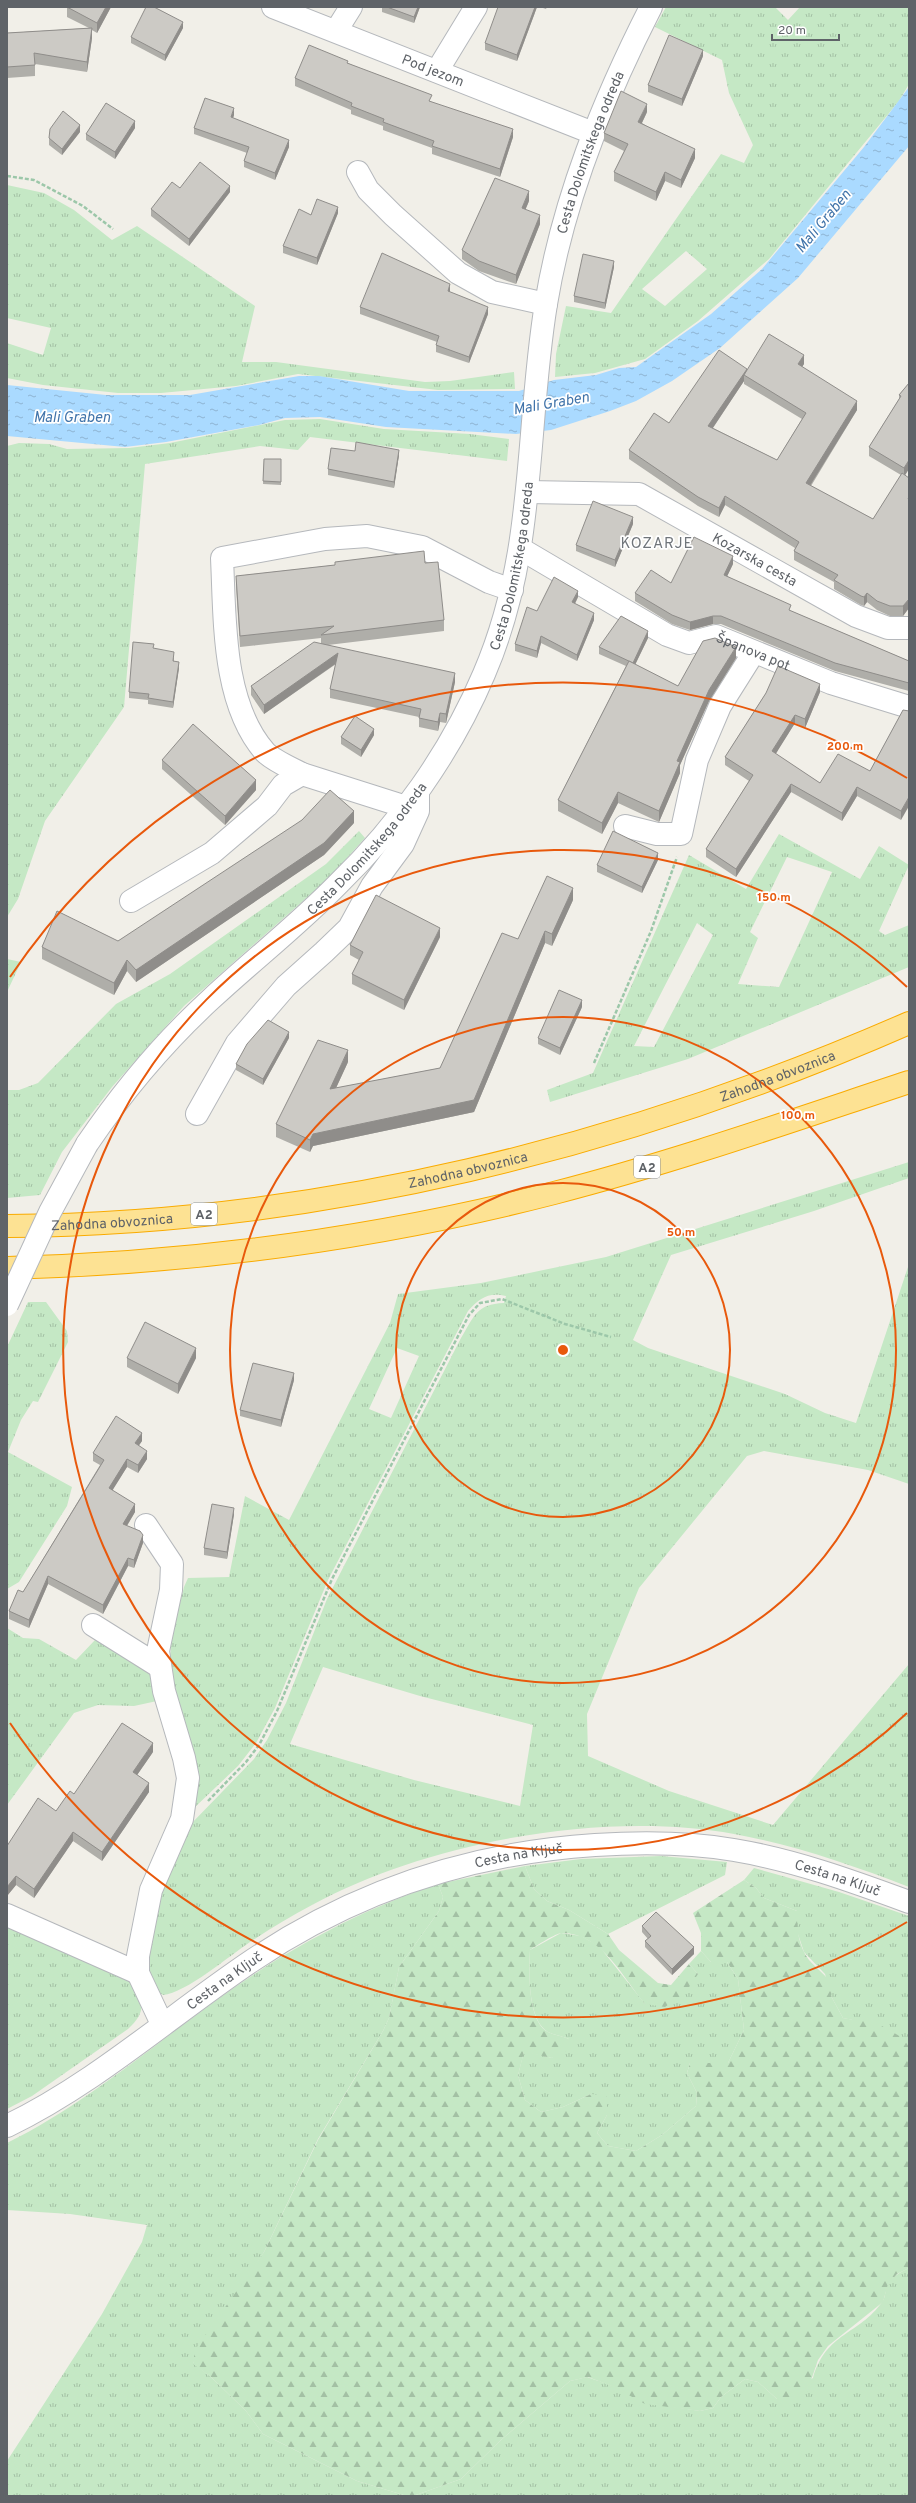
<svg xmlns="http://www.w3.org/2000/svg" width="916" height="2503" viewBox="0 0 916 2503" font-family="Overpass,sans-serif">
<defs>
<pattern id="grass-tufts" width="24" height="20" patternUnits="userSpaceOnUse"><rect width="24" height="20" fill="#c5e8c5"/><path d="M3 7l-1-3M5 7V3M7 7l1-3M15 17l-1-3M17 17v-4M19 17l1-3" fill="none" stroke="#a3c0a4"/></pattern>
<pattern id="forest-firs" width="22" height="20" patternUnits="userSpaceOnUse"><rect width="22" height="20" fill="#c5e8c5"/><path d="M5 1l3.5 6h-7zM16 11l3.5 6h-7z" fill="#a3c0a4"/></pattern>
<pattern id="water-ripples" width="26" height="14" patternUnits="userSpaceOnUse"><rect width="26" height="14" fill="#aadaff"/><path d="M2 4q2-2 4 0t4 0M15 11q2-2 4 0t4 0" fill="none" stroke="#8eb4d2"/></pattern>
</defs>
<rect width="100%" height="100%" fill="#f1efe8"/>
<!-- grass -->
<g fill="url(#grass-tufts)" fill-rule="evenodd">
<path d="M666 7H775L788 20 800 7H909V84L899 101 769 259 698 321 645 359 595 373 555 377 556 354 566 306 611 313 721 154 744 163 753 145 729 93 722 60 655 27ZM686 251 707 269 665 306 642 289Z"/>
<path d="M7 185 44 193 74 210 112 240 137 226 255 306 242 362H276L425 382 450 381 514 372 515 389 438 390 298 374 236 386 161 393H118L43 385 7 378V343L43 355 51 328 7 318Z"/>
<path d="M320 419 384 429 470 434 509 439 507 461 310 437 298 450 260 446 145 464 124 707 45 821 18 899 7 917V446L19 443 49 444 67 449 129 448 170 443 285 420Z"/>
<path d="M359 831 365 838 328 879 184 1006 112 1087 62 1152 40 1195 7 1198V1090H19L38 1083 116 1004 170 974 326 864Z"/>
<path d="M779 834 860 879 879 846 909 865 879 931 885 935 909 925V967L688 1059 550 1102 547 1090 593 1073 689 855 746 889ZM787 857 832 872 779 987 738 984 758 938 750 932ZM697 923 713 935 654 1047 634 1046Z"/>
<path d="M7 959 21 962 7 992Z"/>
<path d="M909 1162V1178L814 1211 671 1255 633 1340 648 1348 785 1394 825 1413 856 1423 909 1264V1484L868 1470 764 1451 747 1456 639 1588 587 1714 588 1756 669 1791 773 1825 909 1664V1887C852 1865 794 1845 734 1834 604 1810 427 1842 312 1905 291 1916 270 1929 250 1942 229 1956 186 1993 163 1995L155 1990 149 1971 150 1937 159 1898 189 1826 254 1759 267 1740 286 1703 327 1599 461 1338C474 1317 476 1304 504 1303L506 1296C488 1292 480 1298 468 1311L328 1580 275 1708 256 1743 238 1766 193 1809 169 1672 172 1634 184 1587 188 1578 229 1577 245 1496 289 1520 390 1323 398 1294 481 1283 606 1257ZM397 1348 419 1356 391 1418 369 1409ZM323 1667 420 1696 533 1725 520 1806 414 1780 290 1744Z"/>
<path d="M28 1302H46L67 1331 68 1342 38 1402 33 1401 21 1420 8 1452 72 1487 67 1506 19 1582 7 1589V1347Z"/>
<path d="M7 1628 23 1638 39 1639 76 1660 95 1640 109 1642 149 1667 157 1701 134 1706 98 1705 74 1713 7 1805Z"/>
<path d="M661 1856 727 1862 725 1875 608 1934 569 1910 547 1901 534 1889 525 1866 581 1859Z"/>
<path d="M754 1868 839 1892 909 1916V2047C896 2027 865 2023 843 2018L831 1996 825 1974 804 1952 797 1931V1911L764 1898 756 1888 744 1880Z"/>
<path d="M438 1884 443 1897 439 1911 399 1967 389 2018 383 2031 318 2139 264 2252 193 2363 211 2377 246 2411 263 2434 357 2481 407 2496H7V2461L102 2314 142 2242 147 2225 70 2214 7 2210V2143C82 2106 146 2051 214 2002 282 1952 359 1910 438 1884Z"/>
<path d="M7 1925 134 1983C145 2002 145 2014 128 2029L32 2096 7 2109Z"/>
<path d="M561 1933 581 1936 599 1946 645 2004 698 1974 689 1964 701 1951 711 1962H727L738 1979 744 2030 728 2063H690L687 2073 697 2093 696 2106 662 2135 636 2151 608 2146 597 2133 607 2115 591 2094 563 2107 541 2112 525 2100 518 2075 524 2051 552 2058 569 2039C562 2036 554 2035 548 2032 527 2020 529 1970 530 1950Z"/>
<path d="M909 2268V2496H413L461 2479 501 2440 570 2381 587 2377 674 2407 700 2411 713 2408 721 2397 745 2379 758 2382 777 2399 813 2378C826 2332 859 2335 882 2302 886 2297 885 2290 887 2285 892 2276 901 2272 909 2268Z"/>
</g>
<!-- forest -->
<path fill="url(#forest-firs)" d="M525 1866 534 1889 547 1901 569 1910 608 1934 619 1950 658 1983 671 1985 689 1964 698 1974 685 1993 665 2007 645 2004C623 1978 602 1933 562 1933 556 1933 536 1946 530 1950 529 1970 527 2021 548 2032 554 2035 562 2036 569 2039L566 2051 552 2058 524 2052 518 2075 525 2100 541 2112 563 2107 591 2094 607 2096V2115L597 2133 608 2146 636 2151 662 2135 696 2106 697 2093 687 2073 690 2063H728L744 2030 738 1979 727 1962H711L701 1951V1933L693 1913 744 1880 756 1888 764 1898 797 1911C797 1928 798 1946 809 1960 817 1969 826 1975 833 1986L831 1996 843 2018 854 2020 866 2017 903 2038 909 2047V2268L897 2274 888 2284 883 2302 828 2346 818 2360 807 2392 797 2400 777 2399 758 2382 745 2379 721 2397 713 2408 700 2411 645 2404 614 2387 588 2377 570 2381 501 2440 461 2479 413 2496H407L357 2481 263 2434 246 2411 211 2377 193 2364 195 2350 264 2252 318 2140 383 2031 389 2018 399 1967 439 1911 443 1897 438 1884Z"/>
<!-- water -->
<path fill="url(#water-ripples)" d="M909 87V146L798 278 720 348 672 381 636 401 610 411 551 430 516 434 386 427 320 417 285 418 259 425 166 442 125 447 7 436V385L106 395H190L299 376H319L409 391H519L554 380 596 375 619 368 636 367 711 314 762 269 864 147Z"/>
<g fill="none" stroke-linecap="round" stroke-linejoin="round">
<!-- minor casing -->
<g stroke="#b5b8bc" stroke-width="24">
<g id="minor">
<path id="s1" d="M273 7 593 133"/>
<path d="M336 31 351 7"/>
<path d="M437 71 476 7"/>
<path d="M358 172 368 190 393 215 458 273 492 292 546 304"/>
<path id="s2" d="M528 492 639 494 856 616 888 628H909"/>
<path id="s3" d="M521 549 667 635 689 643 716 636 831 683 909 707"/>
<path d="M302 774C291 768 274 761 265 752 222 703 225 619 222 558L325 539 367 536 422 547 489 582 512 590"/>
<path d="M625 826 657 834H681L697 760 720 706 754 652"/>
<path d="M131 901 212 853 267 806 283 785 302 774 406 807"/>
<path d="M197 1114 237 1043 286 986 324 952 349 928 372 886 403 844 418 811V795"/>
<path id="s4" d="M87 1144C123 1091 163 1043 211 999 253 960 298 925 338 884 399 825 451 752 484 674 537 551 525 432 546 304 563 200 603 101 651 7"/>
<path d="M146 1525 172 1564 171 1590 158 1651 164 1691 184 1758 188 1778 182 1819 151 1890 138 1956V1973L162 2024"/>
<path d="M93 1625 160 1667"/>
<path d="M7 1915 138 1973"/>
<path id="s5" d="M7 2126C96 2083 171 2015 253 1960 356 1891 471 1853 595 1845 642 1842 688 1842 734 1850 794 1860 852 1881 909 1902"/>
</g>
</g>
<!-- highway casing -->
<g stroke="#f9ab00" stroke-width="24">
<g id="highway">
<path id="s6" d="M7 1226C318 1224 626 1147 909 1023"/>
<path d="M7 1268C192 1263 375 1239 554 1193 674 1162 791 1121 909 1082"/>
</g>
</g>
<!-- path -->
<g stroke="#9cc7a9" stroke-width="2.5" stroke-dasharray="4 2" stroke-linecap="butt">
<path d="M7 176 34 180 83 206 113 229"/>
<path d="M594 1063 651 931 677 857"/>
<path d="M208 1801 246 1762 259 1745 277 1711 332 1579 469 1315 480 1303 502 1299 565 1324 611 1337"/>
</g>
<!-- minor -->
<use href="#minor" stroke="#fff" stroke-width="22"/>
<!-- highway -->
<use href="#highway" stroke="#fde293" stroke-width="22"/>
<!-- minor-bridge casing -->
<g stroke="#b5b8bc" stroke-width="24" stroke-linecap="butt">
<path id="minor-bridge" d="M7 1305 50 1212 87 1144"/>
</g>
<!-- minor-bridge -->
<use href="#minor-bridge" stroke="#fff" stroke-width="22"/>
</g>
<!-- wall -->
<g fill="#afaea9" fill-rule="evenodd">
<path d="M67 7H111L97 33 92 30V38L87 72 35 64V76L7 78V33L89 28 67 17Z"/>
<path d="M382 7H420L414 23 382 12Z"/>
<path d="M537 7 517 61 485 50V43Z"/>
<path d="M540 7H547L546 9Z"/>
<path d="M183 28 165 61 131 43V37Z"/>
<path d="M703 56 682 106 648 92V85Z"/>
<path d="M348 63 432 102 513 137 500 177 432 154V148L383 130V126L351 114V110L295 86V78Z"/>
<path d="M647 112 642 123 695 158 681 188 665 181 656 201 614 181V172L624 151 604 141V133Z"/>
<path d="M234 115 233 118 289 147 275 180 244 167V161L247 153 194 134V128Z"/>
<path d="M135 128 115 159 86 140V134Z"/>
<path d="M80 132 62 155 49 145V138Z"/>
<path d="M230 192 189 246 151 216V209Z"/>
<path d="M529 201 525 210 540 224 516 284 479 271 462 259V250Z"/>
<path d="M338 213 317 265 283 253V246L311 215Z"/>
<path d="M614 267 605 309 574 302V296Z"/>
<path d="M450 291V292L488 314 469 363 436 352V345L437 342 360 314V307Z"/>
<path d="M804 364 802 367 857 410 811 486 873 519 901 475 869 456V447L899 399V395L909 383 905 475 909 478V608L903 616H890L877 610 867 602 864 606 861 605 834 589V582L794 560V551L795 548 725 505 719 517 698 506 629 459V450L747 371ZM744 381V384L802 419 777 460 713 428Z"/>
<path d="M399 455 394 488 328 475V469Z"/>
<path d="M264 459H281V485L263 484Z"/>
<path d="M633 524 615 567 576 551V545Z"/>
<path d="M335 562 425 563 444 620V631L328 645 455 682 446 723 440 722 438 731 419 727V717L330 698V689L336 664 264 714 251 695V686L321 644V638L240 647 236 587V576L335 565Z"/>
<path d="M733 564 727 576 791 611 909 661V691L835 671 721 624H713L690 630 672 624 635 601V593L671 583Z"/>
<path d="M578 597 575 604 594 620 577 661 541 643 537 658 515 651V644L537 611Z"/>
<path d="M648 638 635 665 678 686 736 658 709 701 680 765V773L659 822 618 803 602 834 558 811V800L626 666 599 654V647Z"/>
<path d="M154 649 174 658V661L179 668 173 708 148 704V700L129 698V692Z"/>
<path d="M820 692 805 728 795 723 775 754 820 783 870 771 903 710 901 820 857 796 842 821 791 792 736 877 706 857V849L749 781 725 765V757L766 693Z"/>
<path d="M374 735 361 757 341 744V737Z"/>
<path d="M162 760 256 790 225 825 162 769Z"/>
<path d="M354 823 324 855 136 982 127 971 114 995 42 959V947L118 941Z"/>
<path d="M658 860 642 893 597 872V865Z"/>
<path d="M573 900 552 946 545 943 474 1112 313 1146 310 1152 276 1137V1124L348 1062 336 1088 440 1068 518 939Z"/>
<path d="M440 937 404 1010 352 984V974L359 960 350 955V945Z"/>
<path d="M582 1007 560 1055 538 1044V1038Z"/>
<path d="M289 1038 263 1085 236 1070V1064Z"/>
<path d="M127 1358H196L178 1394 127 1367Z"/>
<path d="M294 1380 281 1427 240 1416V1410Z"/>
<path d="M142 1441 139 1445 147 1459 138 1473 127 1467 112 1490 135 1512 127 1526 143 1543 134 1568 128 1566 103 1614 48 1584 29 1628 9 1619V1611L23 1592 100 1465 93 1461V1453Z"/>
<path d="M234 1514 227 1559 204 1555V1548Z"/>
<path d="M153 1752 137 1775 149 1792 102 1861 73 1841 34 1898 16 1885 7 1896V1846L56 1811 74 1794Z"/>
<path d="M642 1926 694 1954 672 1975 645 1947V1941L648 1939 642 1932Z"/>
</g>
<!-- shaded-wall -->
<g fill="#8f8d8a">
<path d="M106 7H111L97 33V23Z"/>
<path d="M418 7H420L414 23V17Z"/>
<path d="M535 7H537L517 61V55Z"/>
<path d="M183 22V28L165 61V55Z"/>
<path d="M92 28V38L87 72V62Z"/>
<path d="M703 50V56L682 106V99Z"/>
<path d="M647 104V112L638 131V122Z"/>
<path d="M234 108V115L231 124V117Z"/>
<path d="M135 121V128L115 159V152Z"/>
<path d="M80 125V132L62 155V149Z"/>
<path d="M513 129V137L500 177V169Z"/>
<path d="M289 140V147L275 180V173Z"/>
<path d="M695 149V158L681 188V180Z"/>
<path d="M665 172V181L656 201V192Z"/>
<path d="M230 186V192L189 246V239Z"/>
<path d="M529 191V201L522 218V208Z"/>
<path d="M338 207V213L317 265V258Z"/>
<path d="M540 215V224L516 284V275Z"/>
<path d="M614 261V267L605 309V303Z"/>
<path d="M450 284V291L448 298V291Z"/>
<path d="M488 307V314L469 363V357Z"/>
<path d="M804 355V364L798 373V364Z"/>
<path d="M747 369V376L744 375V381L708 435V426Z"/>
<path d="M857 401V410L806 492V483Z"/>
<path d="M399 450V455L394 488V482Z"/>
<path d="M909 460V469L904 477V468Z"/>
<path d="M725 496V505L719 517V508Z"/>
<path d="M633 517V524L615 567V560Z"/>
<path d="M733 556V564L724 583V575Z"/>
<path d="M578 591V597L572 609V602Z"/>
<path d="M867 593V602L864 606V597Z"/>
<path d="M909 599V608L903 616V606Z"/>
<path d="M594 613V620L577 661V655Z"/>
<path d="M713 616V624L690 630V622Z"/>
<path d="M648 631V638L633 669V663Z"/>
<path d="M541 636V643L537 658V651Z"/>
<path d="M736 647V658L709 701 680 765V773L659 822V811L677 761 709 690Z"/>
<path d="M338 653V662L264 714V705Z"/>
<path d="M179 662V668L173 708V702Z"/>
<path d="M455 673V682L446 723V714Z"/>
<path d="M820 684V692L805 728V719Z"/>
<path d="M440 713V722L438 731V722Z"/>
<path d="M795 715V723L772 760V751Z"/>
<path d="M374 729V735L361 757V750Z"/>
<path d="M256 780V790L225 825V816Z"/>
<path d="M791 784V792L736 877V869Z"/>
<path d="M857 787V796L842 821V813Z"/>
<path d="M618 792V803L602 834V823Z"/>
<path d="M909 797V806L901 820V811Z"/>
<path d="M354 811V823L324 855 136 982V970Z"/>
<path d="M658 853V860L642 893V887Z"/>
<path d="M573 888V900L552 946V934Z"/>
<path d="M440 928V937L404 1010V1000Z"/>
<path d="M545 931V943L474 1112 313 1146 310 1152V1140L313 1134 474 1100Z"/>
<path d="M127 960V971L114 995V983Z"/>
<path d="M582 1000V1007L560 1055V1048Z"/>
<path d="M289 1032V1038L263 1085V1079Z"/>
<path d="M348 1050V1062L330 1101V1089Z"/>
<path d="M196 1348V1358L178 1394V1384Z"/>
<path d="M294 1373V1380L281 1427V1420Z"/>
<path d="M142 1433V1441L135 1451V1443Z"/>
<path d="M147 1451V1459L138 1473V1465Z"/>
<path d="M127 1459V1467L109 1496V1488Z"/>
<path d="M135 1504V1512L123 1532V1524Z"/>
<path d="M234 1508V1514L227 1559V1552Z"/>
<path d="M143 1535V1543L134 1568V1560Z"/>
<path d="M128 1558V1566L103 1614V1605Z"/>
<path d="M48 1576V1584L29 1628V1620Z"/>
<path d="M153 1743V1752L133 1781V1772Z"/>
<path d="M149 1783V1792L102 1861V1852Z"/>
<path d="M73 1832V1841L34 1898V1889Z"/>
<path d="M16 1876V1885L7 1896V1887Z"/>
<path d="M694 1947V1954L672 1975V1969Z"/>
</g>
<!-- building -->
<g fill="#cccac5" stroke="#8f8d8a">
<path d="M67 7H106L97 23Z"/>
<path d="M146 7H154L183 22 165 55 131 37Z"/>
<path d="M387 7H418L414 17Z"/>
<path d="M498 7H535L517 55 485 43Z"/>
<path d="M92 28 87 62 34 53 35 65 7 67V33Z"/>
<path d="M669 35 703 50 682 99 648 85Z"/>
<path d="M309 45 348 61 347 63 432 95 429 101 513 129 500 169 432 146 434 141 383 122 384 119 351 106 352 103 295 78Z"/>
<path d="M621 91 647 104 638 122 695 149 681 180 665 172 656 192 614 172 628 144 604 133Z"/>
<path d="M205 98 234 108 231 117 289 140 275 173 244 161 249 147 194 128Z"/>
<path d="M106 103 135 121 115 152 86 134Z"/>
<path d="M63 111 80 125 62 149 49 138 50 129Z"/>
<path d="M200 162 230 186 189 239 151 209 172 182 180 188Z"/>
<path d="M495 178 529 191 522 208 540 215 516 275 479 261 462 250Z"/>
<path d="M317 199 338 207 317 258 283 246 299 209 311 215Z"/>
<path d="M382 253 450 284 448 291 488 307 469 357 436 345 439 336 360 307Z"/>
<path d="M583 254 614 261 605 303 574 296Z"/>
<path d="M769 334 804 355 798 364 857 401 806 483 873 519 902 473 909 478V497L908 499 909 500V599L903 606H890L877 601 867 593 864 597 861 596 834 580 838 575 794 551 799 542 725 496 719 508 698 497 629 450 654 413 669 423 719 350 747 369 708 426 777 460 806 413 744 375Z"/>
<path d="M909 383V460L904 468 869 447 901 396 899 395Z"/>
<path d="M356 442 399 450 394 482 328 469 331 448 355 451Z"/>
<path d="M264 459H281V482L263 481Z"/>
<path d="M593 501 633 517 615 560 576 545Z"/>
<path d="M694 537 733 556 724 575 791 605 789 610 909 661V683L835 663 721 616H713L690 622 672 615 635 593 651 570 671 583Z"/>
<path d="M424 551 425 563 438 562 444 620 321 635 334 626 240 636 236 576 335 565V562Z"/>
<path d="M554 577 578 591 572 602 594 613 577 655 541 636 537 651 515 644 527 607 537 611Z"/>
<path d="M621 616 648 631 633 663 599 647Z"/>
<path d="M715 638 736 647 709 690 677 761 680 762 659 811 618 792 602 823 558 800 629 661 678 686 703 641Z"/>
<path d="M133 642 154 644 153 648 174 652 173 661 179 662 173 702 148 698 149 694 129 692Z"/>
<path d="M314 642 455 673 446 714 440 713 438 722 419 718 421 709 330 689 338 653 264 705 251 686Z"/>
<path d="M778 666 820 684 805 719 795 715 772 751 820 783 838 754 870 771 903 710 909 711V797L901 811 857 787 842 813 791 784 736 869 706 849 753 775 725 757 766 693Z"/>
<path d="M355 716 374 729 361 750 341 737Z"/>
<path d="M193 724 256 780 225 816 162 760Z"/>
<path d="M330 790 354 811 324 843 136 970 127 960 114 983 42 947 57 911 118 941 302 820Z"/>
<path d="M613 831 658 853 642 887 597 865Z"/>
<path d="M547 876 573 888 552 934 545 931 474 1100 313 1134 310 1140 276 1124 318 1040 348 1050 330 1089 440 1068 502 933 518 939Z"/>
<path d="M376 895 440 928 404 1000 352 974 363 952 350 945Z"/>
<path d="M559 990 582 1000 560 1048 538 1038Z"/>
<path d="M268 1020 289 1032 263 1079 236 1064 247 1044Z"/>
<path d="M145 1322 196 1348 178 1384 127 1358Z"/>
<path d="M253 1363 294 1373 281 1420 240 1410Z"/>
<path d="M116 1416 142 1433 135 1443 147 1451 138 1465 127 1459 109 1488 135 1504 123 1524 140 1531 143 1535 134 1560 128 1558 103 1605 48 1576 29 1620 9 1611 18 1590 23 1592 104 1460 93 1453Z"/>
<path d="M212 1504 234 1508 227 1552 204 1548Z"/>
<path d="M122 1723 153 1743 133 1772 149 1783 102 1852 73 1832 34 1889 16 1876 7 1887V1846L38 1798 56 1811 70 1791 74 1794Z"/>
<path d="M656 1912 694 1947 672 1969 645 1941 651 1936 642 1926Z"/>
</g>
<!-- distance rings -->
<g fill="none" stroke="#e8590c" stroke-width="2">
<circle cx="563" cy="1350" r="167"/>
<circle cx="563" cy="1350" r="333"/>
<path d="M907 1713A500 500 0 1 1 907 987"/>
<path d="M907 1922A667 667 0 0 1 10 1723M10 977A667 667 0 0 1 907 778"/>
</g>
<g text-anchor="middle" stroke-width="3.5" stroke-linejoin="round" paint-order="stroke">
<!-- shield labels -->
<g fill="#fff" stroke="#8f9295" stroke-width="1">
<rect x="634" y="1156" width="26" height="22" rx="3"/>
<rect x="191" y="1203" width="26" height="22" rx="3"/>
</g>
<g font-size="13" font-weight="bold" fill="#5f6368">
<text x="647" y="1172">A2</text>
<text x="204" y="1219">A2</text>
</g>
<!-- street labels -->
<g font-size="14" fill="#5f6368" stroke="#fff">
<text dy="5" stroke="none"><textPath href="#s1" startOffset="172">Pod jezom</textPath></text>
<text dy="5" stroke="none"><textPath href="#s4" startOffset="1155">Cesta Dolomitskega odreda</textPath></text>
<text dy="5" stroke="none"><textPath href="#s2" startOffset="244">Kozarska cesta</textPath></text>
<text dy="5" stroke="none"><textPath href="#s4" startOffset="732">Cesta Dolomitskega odreda</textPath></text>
<text dy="5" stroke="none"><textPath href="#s3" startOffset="261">Španova pot</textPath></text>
<text dy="5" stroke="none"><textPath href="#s4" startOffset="408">Cesta Dolomitskega odreda</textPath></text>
<text dy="5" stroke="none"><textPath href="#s6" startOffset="789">Zahodna obvoznica</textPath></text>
<text dy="5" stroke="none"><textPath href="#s6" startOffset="465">Zahodna obvoznica</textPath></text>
<text dy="5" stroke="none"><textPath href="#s6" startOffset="105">Zahodna obvoznica</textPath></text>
<text dy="5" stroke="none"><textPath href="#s5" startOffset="585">Cesta na Ključ</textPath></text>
<text dy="5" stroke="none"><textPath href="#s5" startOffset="909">Cesta na Ključ</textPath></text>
<text dy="5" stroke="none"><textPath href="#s5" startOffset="262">Cesta na Ključ</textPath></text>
</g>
<!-- water labels -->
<g font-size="15" font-style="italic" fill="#4174aa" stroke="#fff">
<text transform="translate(823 221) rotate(-50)" y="5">Mali Graben</text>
<text transform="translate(551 403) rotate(-10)" y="5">Mali Graben</text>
<text x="72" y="422">Mali Graben</text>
</g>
<!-- neighbourhood labels -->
<g font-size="15" letter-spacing="1" fill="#70757a" stroke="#fff">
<text x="657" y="548">KOZARJE</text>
</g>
</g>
<circle cx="563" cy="1350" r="6" fill="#e8590c" stroke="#fff" stroke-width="2"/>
<g font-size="12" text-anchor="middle" font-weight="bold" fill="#e8590c" stroke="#fff" stroke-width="3.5" stroke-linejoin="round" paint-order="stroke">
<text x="845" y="750">200 m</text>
<text x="774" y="901">150 m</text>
<text x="798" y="1119">100 m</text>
<text x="681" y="1236">50 m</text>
</g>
<!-- border -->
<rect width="916" height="2503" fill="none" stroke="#5f6368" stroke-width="16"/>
<!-- scale -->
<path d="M772 34v6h67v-6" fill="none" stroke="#5f6368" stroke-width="2"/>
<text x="778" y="34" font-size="12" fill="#5f6368" stroke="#ffffff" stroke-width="3" paint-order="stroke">20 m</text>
</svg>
